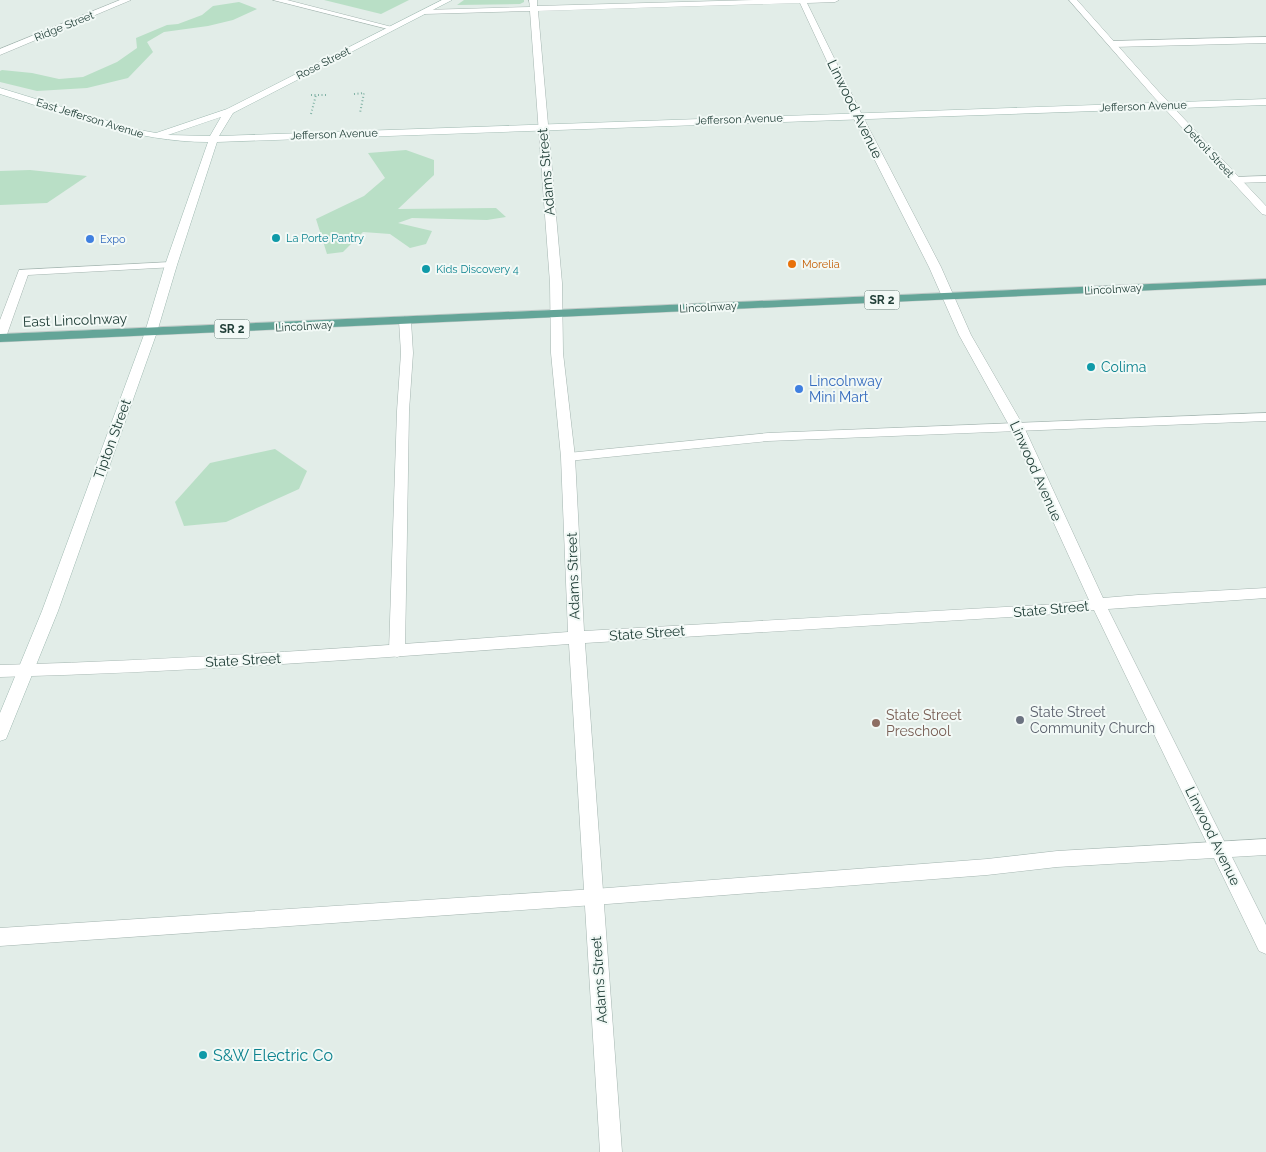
<svg xmlns="http://www.w3.org/2000/svg" width="1266" height="1152" viewBox="0 0 1266 1152" font-family="Raleway,sans-serif">
<rect width="100%" height="100%" fill="#e2ede8"/>
<!-- green -->
<g fill="#b9dfc6">
<path d="M324 0H409L381 14Z"/>
<path d="M464 0H524V2L520 4 457 5Z"/>
<path d="M239 2 257 9 233 20 208 26 164 32 147 42 153 52 128 78 87 88 37 91 0 82V71L2 70 32 73 59 79 83 77 117 62 137 48 136 38 167 25 178 24 202 15 213 6Z"/>
<path d="M406 150 434 160V175L398 209 496 208 506 217 487 220 412 218 398 223 432 231 426 244 410 248 390 234 363 232 343 252 327 254 316 219 364 196 385 178 368 153Z"/>
<path d="M30 170 87 176 47 203 0 205V171Z"/>
<path d="M275 449 307 471 299 489 226 522 184 526 175 502 210 463Z"/>
</g>
<g fill="none" stroke-linecap="round" stroke-linejoin="round">
<!-- lane casing -->
<g stroke="#a4b5b0" stroke-width="1">
<g id="lane">
<path d="M1266 37V43L1113 47 1109 44 1113 41Z"/>
<path d="M1266 176V182L1236 183 1231 180 1236 177Z"/>
<path d="M171 262 177 265 175 267 28 275 6 337 0 341V320L19 270Z"/>
<path d="M405 317 411 321 413 353 409 411 405 651 403 655 397 657 391 655 389 651 397 411 401 353 399 321Z"/>
<path d="M1266 413V421L768 441 568 461 561 457 568 453 768 433Z"/>
<path d="M1266 839V855L1057 867 987 875 594 905 0 946V928L594 889 987 859 1057 851Z"/>
</g>
</g>
<!-- street casing -->
<g stroke="#a4b5b0" stroke-width="1">
<g id="street">
<path d="M120 0H131L0 55V49Z"/>
<path d="M273 0H287L396 28 392 30Z"/>
<path d="M529 0H537V6L754 0H839L835 2 807 3 862 115 941 267 971 335 1024 427 1103 598 1138 595 1266 588V598L1108 609 1266 925V954L1259 951 1094 610 1058 614 585 643 622 1152H600L569 644C380 658 190 672 0 677V665C190 660 379 646 568 632L561 457 551 353 550 283 530 11 424 14 420 12 424 10 530 7ZM800 3 852 115 929 267 959 335 1010 427 1089 600 1058 604 584 631 575 457 563 353 562 283 538 11Z"/>
<path d="M1069 0H1077L1159 92 1266 206V215L1262 214 1153 96Z"/>
</g>
</g>
<!-- secondary casing -->
<g stroke="#9fb9b1" stroke-width="1">
<path id="secondary" d="M442 0H452L233 113 219 136 1266 99V105L217 142 177 265 157 332 58 611 8 734 6 739 0 741V713L42 611 145 332 165 265 208 142C135 142 68 115 0 94V88L134 129 156 133 227 109ZM221 117 210 136 168 135Z"/>
</g>
<!-- primary casing -->
<g stroke="#c1c9c7" stroke-width="1">
<path id="primary" d="M1266 279V285L0 342V334Z"/>
</g>
<!-- path -->
<g stroke="#80b2a5" stroke-width="2" stroke-dasharray="1 2.5" stroke-linecap="butt">
<path d="M354 94 364 93 360 113"/>
<path d="M311 95H327"/>
<path d="M311 114 316 95"/>
</g>
<!-- lane -->
<use href="#lane" fill="#fff" fill-rule="evenodd"/>
<!-- street -->
<use href="#street" fill="#fff" fill-rule="evenodd"/>
<!-- secondary -->
<use href="#secondary" fill="#fff" fill-rule="evenodd"/>
<!-- primary -->
<use href="#primary" fill="#64a598" fill-rule="evenodd"/>
</g>
<!-- markers -->
<g fill="#0f9aa8" stroke="#f2f9f6" stroke-width="2">
<circle cx="276" cy="238" r="5"/>
<circle cx="426" cy="269" r="5"/>
<circle cx="1091" cy="367" r="5"/>
<circle cx="203" cy="1055" r="5"/>
</g>
<g fill="#3f7fe0" stroke="#f2f9f6" stroke-width="2">
<circle cx="90" cy="239" r="5"/>
<circle cx="799" cy="389" r="5"/>
</g>
<circle fill="#e8710a" stroke="#f2f9f6" stroke-width="2" cx="792" cy="264" r="5"/>
<circle fill="#6b7280" stroke="#f2f9f6" stroke-width="2" cx="1020" cy="720" r="5"/>
<circle fill="#8d6e63" stroke="#f2f9f6" stroke-width="2" cx="876" cy="723" r="5"/>
<g text-anchor="middle" stroke-width="4" stroke-linejoin="round" paint-order="stroke">
<!-- far-street labels -->
<g font-size="11" fill="#213f38" stroke="#f2f9f6">
<text transform="translate(64 26) rotate(-22)" y="4">Ridge Street</text>
<text transform="translate(323 63) rotate(-27)" y="4">Rose Street</text>
<text transform="translate(1143 106) rotate(-2)" y="4">Jefferson Avenue</text>
<text transform="translate(90 118) rotate(17)" y="4">East Jefferson Avenue</text>
<text transform="translate(739 119) rotate(-2)" y="4">Jefferson Avenue</text>
<text transform="translate(334 134) rotate(-2)" y="4">Jefferson Avenue</text>
<text transform="translate(1209 151) rotate(47)" y="4">Detroit Street</text>
<text transform="translate(1113 289) rotate(-3)" y="4">Lincolnway</text>
<text transform="translate(708 307) rotate(-3)" y="4">Lincolnway</text>
<text transform="translate(304 326) rotate(-3)" y="4">Lincolnway</text>
</g>
<!-- far-culture labels -->
<g font-size="11" fill="#0d838f" stroke="#f2f9f6" text-anchor="start">
<text x="286" y="242">La Porte Pantry</text>
<text x="436" y="273">Kids Discovery 4</text>
</g>
<!-- far-shop labels -->
<g font-size="11" fill="#366cbe" stroke="#f2f9f6" text-anchor="start">
<text x="100" y="243">Expo</text>
</g>
<!-- far-food labels -->
<g font-size="11" fill="#c56008" stroke="#f2f9f6" text-anchor="start">
<text x="802" y="268">Morelia</text>
</g>
<!-- shield labels -->
<g fill="#f2f9f6" stroke="#607771" stroke-width="1">
<rect x="864.5" y="290.5" width="35" height="19" rx="4"/>
<rect x="214.5" y="319.5" width="35" height="19" rx="4"/>
</g>
<g font-size="12" font-weight="bold" fill="#213f38">
<text x="882" y="304">SR 2</text>
<text x="232" y="333">SR 2</text>
</g>
<!-- street labels -->
<g font-size="14" fill="#213f38" stroke="#f2f9f6">
<text transform="translate(855 109) rotate(64)" y="5">Linwood Avenue</text>
<text transform="translate(546 172) rotate(-95)" y="5">Adams Street</text>
<text transform="translate(75 320) rotate(-2)" y="5">East Lincolnway</text>
<text transform="translate(112 439) rotate(-70)" y="5">Tipton Street</text>
<text transform="translate(1036 471) rotate(66)" y="5">Linwood Avenue</text>
<text transform="translate(573 576) rotate(-92)" y="5">Adams Street</text>
<text transform="translate(1051 609) rotate(-5)" y="5">State Street</text>
<text transform="translate(647 633) rotate(-4)" y="5">State Street</text>
<text transform="translate(243 660) rotate(-3)" y="5">State Street</text>
<text transform="translate(1213 836) rotate(64)" y="5">Linwood Avenue</text>
<text transform="translate(599 980) rotate(-94)" y="5">Adams Street</text>
</g>
<!-- culture labels -->
<g font-size="14" fill="#0d838f" stroke="#f2f9f6" text-anchor="start">
<text x="1101" y="372">Colima</text>
</g>
<!-- shop labels -->
<g font-size="14" fill="#366cbe" stroke="#f2f9f6" text-anchor="start">
<text x="809" y="386">Lincolnway<tspan x="809" dy="16">Mini Mart</tspan></text>
</g>
<!-- worship labels -->
<g font-size="14" fill="#5b616d" stroke="#f2f9f6" text-anchor="start">
<text x="1030" y="717">State Street<tspan x="1030" dy="16">Community Church</tspan></text>
</g>
<!-- education labels -->
<g font-size="14" fill="#785e54" stroke="#f2f9f6" text-anchor="start">
<text x="886" y="720">State Street<tspan x="886" dy="16">Preschool</tspan></text>
</g>
<!-- near-culture labels -->
<g font-size="16" fill="#0d838f" stroke="#f2f9f6" text-anchor="start">
<text x="213" y="1061">S&amp;W Electric Co</text>
</g>
</g>
</svg>
